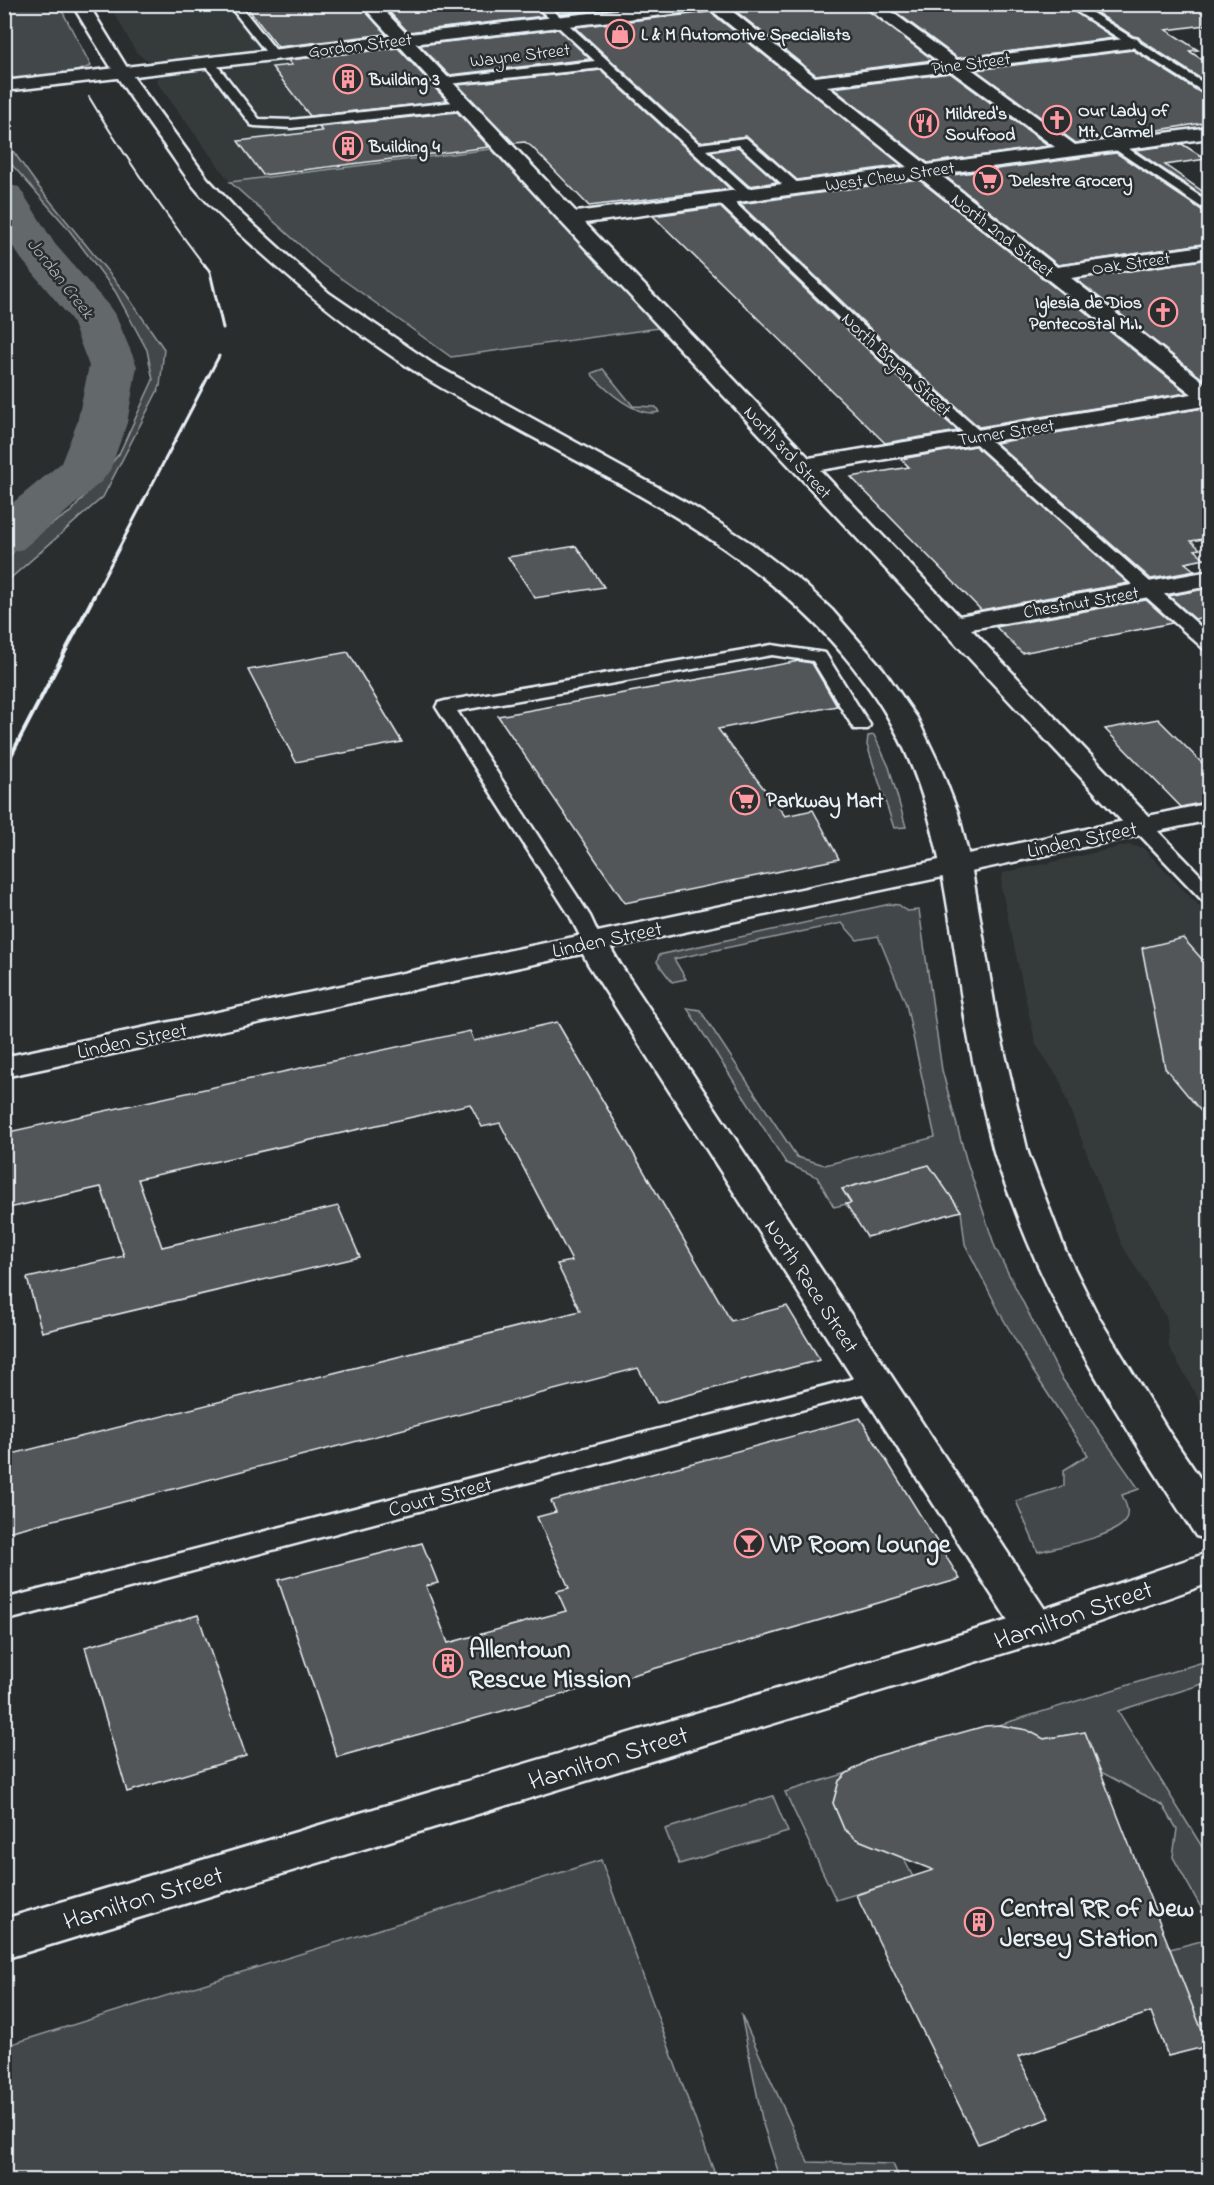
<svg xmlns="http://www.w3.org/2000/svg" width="1214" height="2185" viewBox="0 0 1214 2185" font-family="'Indie Flower',sans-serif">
<rect width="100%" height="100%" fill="#2a2d2e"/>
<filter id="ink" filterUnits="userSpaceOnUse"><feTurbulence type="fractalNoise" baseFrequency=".0167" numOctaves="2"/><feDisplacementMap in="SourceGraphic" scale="12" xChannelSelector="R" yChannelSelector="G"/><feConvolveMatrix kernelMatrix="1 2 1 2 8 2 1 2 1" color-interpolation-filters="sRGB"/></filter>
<g filter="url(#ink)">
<!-- built -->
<g fill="#363a3b">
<path d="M110 5H244L280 49 164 62 146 60 136 52Z"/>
<path d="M391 48 399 50 491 149 230 182 156 81 160 75 180 72Z"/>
<path d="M1129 845 1143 848 1209 916V1417L1169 1347 1167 1319 1122 1245 1064 1094 1062 1083 1036 1045 1001 887 1003 873Z"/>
</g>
<!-- green -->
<g fill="#424648" stroke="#959ca0" stroke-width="1.5">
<path d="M4 5H59L91 66 74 72 13 79 12 76 5 77Z"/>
<path d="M5 140 38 186 126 294 164 349 160 386 103 497 5 583V562L17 547 72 511 119 454 153 380 147 350 115 291 66 226 5 157Z"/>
<path d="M491 149 659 328 451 357 321 264 230 182Z"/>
<path d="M603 369 633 406 656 407 659 412C638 419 606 390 593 376L592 373Z"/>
<path d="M874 735 889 767 906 827 894 828 867 745 868 736Z"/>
<path d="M890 904 899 905 907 911 919 910 942 1070 966 1159 995 1247 1061 1377 1139 1489 1122 1495C1126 1504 1130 1512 1125 1521 1115 1537 1056 1547 1038 1552L1016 1501 1064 1486V1470L1088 1455 1033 1371 1001 1315 965 1244 961 1211 928 1165 842 1189 851 1203 834 1207 817 1177 786 1163 687 1008 700 1010 797 1157 825 1165 935 1137 906 1004 878 936 857 940 842 923 674 959 686 979 672 982 657 962 659 955Z"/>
<path d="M1203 1662H1209V1682L1118 1711 1209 1858V1922L1173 1857 1177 1829 1163 1805 1101 1772 1085 1732 1042 1739 1027 1730 999 1725Z"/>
<path d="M847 1773 839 1781 833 1803 844 1829 899 1849 913 1877 836 1900 785 1792Z"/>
<path d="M773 1796 788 1832 679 1864 665 1829Z"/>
<path d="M601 1860 717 2180H5V2046Z"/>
<path d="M1209 1939H1210L1209 2056 1208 2046 1170 1949Z"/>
<path d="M741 2014 808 2162 893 2164 900 2180H781L763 2124Z"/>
</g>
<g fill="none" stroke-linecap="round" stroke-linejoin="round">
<!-- river -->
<path fill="#63686b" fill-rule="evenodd" d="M4 184 19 187 55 244 109 306 116 316 137 366 127 423 110 470 102 481 23 549 4 554V510L61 463 77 423 89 366 71 319 22 260 4 233Z"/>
</g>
<!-- building -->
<g fill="#535759" stroke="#e8f1f8" stroke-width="1.5">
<path d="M244 4H359L386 34 278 47Z"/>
<path d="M382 4H532L544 16 408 32Z"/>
<path d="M550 4H644L560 14Z"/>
<path d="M727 4H860L933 60 816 75Z"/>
<path d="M885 4H1063L1114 38 958 58Z"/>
<path d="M1083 4H1204L1205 25 1166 30 1198 50 1189 51 1209 64V84L1142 41 1138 37 1133 36Z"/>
<path d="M710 12 902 165 797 180 747 136 700 142 575 27Z"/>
<path d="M558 29 590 59 449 75 420 45Z"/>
<path d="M398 48 447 101 310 116 272 67 292 65 288 60Z"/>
<path d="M1133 50 1209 98V122L1076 143 976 70Z"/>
<path d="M601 70 730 189 589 206 532 147 525 142 514 143 458 85Z"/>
<path d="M950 73 1049 146 928 163 833 88Z"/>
<path d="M457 112 489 147 263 175 238 141 322 131 319 127Z"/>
<path d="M1182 144 1206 159 1165 165 1209 196V200L1135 150Z"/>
<path d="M738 147 777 182 749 186 711 152Z"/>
<path d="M1116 153 1209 215V243L1058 265 945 176Z"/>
<path d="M918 179 1187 393 979 427 900 357 740 204Z"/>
<path d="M720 207 886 367 958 431 885 443 653 216Z"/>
<path d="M1209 259V384L1076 279Z"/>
<path d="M1209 407V538L1191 541 1200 549 1195 550 1205 559 1185 563 1195 571 1151 579 996 443Z"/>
<path d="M975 446 1128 583 981 610 851 477 909 467 901 459Z"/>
<path d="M576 546 604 587 535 598 508 557Z"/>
<path d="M1209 588V616L1195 619 1169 596Z"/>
<path d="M1146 600 1172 623 1022 653 996 627Z"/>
<path d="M348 652 402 742 296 762 248 670Z"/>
<path d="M799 661 812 663 837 706 718 729 785 816 813 810 839 859 625 903 498 716Z"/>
<path d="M1158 719 1209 770V801L1181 807 1105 729Z"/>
<path d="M1183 938 1209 967V1121L1165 1068 1142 948Z"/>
<path d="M557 1022 731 1321 787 1306 820 1360 657 1403 638 1368 4 1533V1456L580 1311 557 1264 572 1261 500 1123 482 1127 470 1104 138 1179 162 1247 338 1206 360 1257 42 1332 27 1278 124 1256 101 1187 4 1209V1133L470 1031 474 1041Z"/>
<path d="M929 1165 961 1211 867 1237 846 1204 851 1203 842 1189Z"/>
<path d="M860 1418 960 1579 636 1674 337 1757 278 1580 422 1543 438 1583 426 1586 448 1643 566 1611 557 1591 569 1588 537 1517 556 1512 551 1501Z"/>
<path d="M198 1615 246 1756 127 1792 85 1647Z"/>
<path d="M999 1725 1027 1730 1044 1739 1085 1732 1208 2046 1168 2056 1151 2012 1018 2057 1050 2118 978 2144 856 1895 933 1870 856 1839 844 1829 833 1803 839 1781 847 1773 874 1757 985 1726Z"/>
</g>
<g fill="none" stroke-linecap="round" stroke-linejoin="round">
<!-- service casing -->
<g stroke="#e8f1f8" stroke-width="5">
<g id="service">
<path d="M228 4H239L278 53V57H270Z"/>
<path d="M534 4H546L699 144 746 138 801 186 803 189 801 192H791L739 145 706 150 755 195 748 199 743 198 602 68 438 85V79L442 78 595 61Z"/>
<path d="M1065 4H1078L1210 87V96Z"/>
<path d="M209 58 213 60 259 119 291 120 463 101 469 105 463 109 291 128 255 126 251 125 203 62Z"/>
<path d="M1117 141 1210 203V213L1113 148 1111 145 1113 142Z"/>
<path d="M722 194 727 195 898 359 1210 635V650L1204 649 888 365 717 201 715 198 717 195Z"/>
<path d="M772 645 825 653 870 725 868 729H854L813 661 772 655 457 711 590 916 602 942 599 946 592 948 585 946 570 916 436 707 438 703 445 701Z"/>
<path d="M1142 820 1149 822 1210 885V903L1203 901 1135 830 1132 826 1135 822Z"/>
<path d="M875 1373 884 1376 888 1382 884 1388 4 1621V1599Z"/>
</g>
</g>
<!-- minor casing -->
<g stroke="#e8f1f8" stroke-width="5">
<g id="minor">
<path d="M361 4H378L576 212 907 167 704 4H723L815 77 939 62 862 4H881L957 60 1132 38 1138 39 1140 43 1132 48 970 68 1075 145 1210 127V138L939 174 1057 267 1210 245V257L1071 278 1210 387V405L820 470 959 616 1210 571V586L971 629 1152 820 1156 826 1152 832 1142 835 1132 832 562 223ZM951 71 1055 147 927 165 827 86ZM919 177 1192 394 809 458 585 223Z"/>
<path d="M592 933 603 935 620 964 1050 1617 1056 1628 1050 1639 1035 1644 1020 1639 588 964 577 942 581 935Z"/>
</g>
</g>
<!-- tertiary casing -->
<g stroke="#e8f1f8" stroke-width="5">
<path id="tertiary" d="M668 4H723L715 9 4 91V81Z"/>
</g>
<!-- secondary casing -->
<g stroke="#e8f1f8" stroke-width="5">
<path id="secondary" d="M1210 803V820L4 1077V1057Z"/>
</g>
<!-- primary casing -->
<g stroke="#e8f1f8" stroke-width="5">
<g id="primary">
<path d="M72 4H88L129 71 207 178 236 209 329 293 433 364 694 507 752 544 803 583 832 610 883 669 917 718 939 764 958 813 971 865 997 1020 1028 1153 1065 1250 1099 1318 1170 1434 1210 1493V1540L1196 1536C1127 1430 1056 1323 1013 1204 1006 1186 998 1167 993 1148 982 1103 971 1057 964 1011 945 895 938 779 864 681 771 554 628 490 494 416 468 402 441 389 416 372 359 336 308 295 258 250 236 230 213 210 194 187 182 172 171 154 159 138 128 95 100 51 72 4Z"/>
<path d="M1210 1552V1583L1050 1639 4 1959V1919L1029 1614Z"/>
</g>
</g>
<!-- service -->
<use href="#service" fill="#2a2d2e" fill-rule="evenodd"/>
<!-- minor -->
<use href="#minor" fill="#2a2d2e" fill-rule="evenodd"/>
<!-- tertiary -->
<use href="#tertiary" fill="#2a2d2e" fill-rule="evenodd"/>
<!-- secondary -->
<use href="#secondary" fill="#2a2d2e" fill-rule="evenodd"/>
<!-- primary -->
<use href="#primary" fill="#2a2d2e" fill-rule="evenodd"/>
<!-- rail-far2 -->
<path stroke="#e8f1f8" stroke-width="2" d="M89 97C124 156 163 211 205 266"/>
<!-- rail-far1 -->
<g stroke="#e8f1f8" stroke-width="3">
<path d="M204 264 210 272 223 328"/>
<path d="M93 598 219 356"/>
</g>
<!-- rail -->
<path stroke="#e8f1f8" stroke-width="4" d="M4 769 94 596"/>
</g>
</g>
<!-- icons -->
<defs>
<g id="shop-ring" transform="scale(1.5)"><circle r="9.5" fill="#2a2d2e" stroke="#ff9aa2" stroke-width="1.5"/><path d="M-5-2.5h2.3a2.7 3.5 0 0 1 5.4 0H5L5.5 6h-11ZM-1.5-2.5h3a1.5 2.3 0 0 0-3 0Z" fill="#ff9aa2"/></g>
<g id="building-ring" transform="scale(1.5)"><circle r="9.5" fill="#2a2d2e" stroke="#ff9aa2" stroke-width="1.5"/><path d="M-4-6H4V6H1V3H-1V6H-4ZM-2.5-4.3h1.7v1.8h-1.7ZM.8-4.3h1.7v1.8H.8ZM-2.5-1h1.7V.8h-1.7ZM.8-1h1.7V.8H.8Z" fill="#ff9aa2"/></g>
<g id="church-ring" transform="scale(1.5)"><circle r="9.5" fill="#2a2d2e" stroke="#ff9aa2" stroke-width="1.5"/><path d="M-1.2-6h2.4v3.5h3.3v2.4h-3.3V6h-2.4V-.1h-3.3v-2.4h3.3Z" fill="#ff9aa2"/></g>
<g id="restaurant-ring" transform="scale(1.5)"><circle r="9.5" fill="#2a2d2e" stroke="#ff9aa2" stroke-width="1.5"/><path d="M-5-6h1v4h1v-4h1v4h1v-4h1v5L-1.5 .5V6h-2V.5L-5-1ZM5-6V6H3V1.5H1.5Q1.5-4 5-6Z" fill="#ff9aa2"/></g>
<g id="supermarket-ring" transform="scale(1.5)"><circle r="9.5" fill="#2a2d2e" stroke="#ff9aa2" stroke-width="1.5"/><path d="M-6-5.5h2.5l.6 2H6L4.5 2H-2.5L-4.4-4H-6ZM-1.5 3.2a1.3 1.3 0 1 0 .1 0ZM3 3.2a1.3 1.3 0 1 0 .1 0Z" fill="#ff9aa2"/></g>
<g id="bar-ring" transform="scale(1.5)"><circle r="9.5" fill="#2a2d2e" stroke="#ff9aa2" stroke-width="1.5"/><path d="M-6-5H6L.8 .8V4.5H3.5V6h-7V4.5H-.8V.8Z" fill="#ff9aa2"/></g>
</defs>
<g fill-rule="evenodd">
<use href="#shop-ring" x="620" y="34"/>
<use href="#building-ring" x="348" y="79"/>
<use href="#church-ring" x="1057" y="120"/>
<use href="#restaurant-ring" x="924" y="123"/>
<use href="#building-ring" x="348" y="146"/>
<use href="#supermarket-ring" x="988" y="180"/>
<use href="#church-ring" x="1163" y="312"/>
<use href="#supermarket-ring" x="745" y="800"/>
<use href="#bar-ring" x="749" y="1543"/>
<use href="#building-ring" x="448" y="1663"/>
<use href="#building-ring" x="979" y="1922"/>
</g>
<g text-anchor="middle" stroke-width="5" stroke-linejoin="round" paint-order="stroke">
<!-- far-poi labels -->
<g font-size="18" font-weight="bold" fill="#e8f1f8" stroke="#2a2d2e" text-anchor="start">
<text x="641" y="40">L &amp; M Automotive Specialists</text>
<text x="369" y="85">Building 3</text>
<text x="1078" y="116">Our Lady of<tspan x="1078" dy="21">Mt. Carmel</tspan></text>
<text x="945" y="119">Mildred's<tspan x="945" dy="21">Soulfood</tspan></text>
<text x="369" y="152">Building 4</text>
<text x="1009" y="186">Delestre Grocery</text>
<text x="1142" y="308" text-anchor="end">Iglesia de Dios<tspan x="1142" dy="21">Pentecostal M.I.</tspan></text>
</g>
<!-- far-street labels -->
<g font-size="18" fill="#e8f1f8" stroke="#2a2d2e">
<text transform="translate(360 45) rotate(-7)" y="6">Gordon Street</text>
<text transform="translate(520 55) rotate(-7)" y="6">Wayne Street</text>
<text transform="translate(971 63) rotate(-7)" y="6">Pine Street</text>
<text transform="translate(890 176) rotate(-8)" y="6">West Chew Street</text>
<text transform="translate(1003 235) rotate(38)" y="6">North 2nd Street</text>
<text transform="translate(1131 263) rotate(-8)" y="6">Oak Street</text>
<text transform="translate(897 364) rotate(43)" y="6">North Bryan Street</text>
<text transform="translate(1006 432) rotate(-9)" y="6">Turner Street</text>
<text transform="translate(788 452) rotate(47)" y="6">North 3rd Street</text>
<text transform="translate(1081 602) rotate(-10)" y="6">Chestnut Street</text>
</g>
<!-- far-water labels -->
<g font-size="18" font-style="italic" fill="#acb3b9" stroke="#2a2d2e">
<text transform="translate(61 278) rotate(52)" y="6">Jordan Creek</text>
</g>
<!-- poi labels -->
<g font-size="21" font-weight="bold" fill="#e8f1f8" stroke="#2a2d2e" text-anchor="start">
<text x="766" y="807">Parkway Mart</text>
</g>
<!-- street labels -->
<g font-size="21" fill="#e8f1f8" stroke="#2a2d2e">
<text transform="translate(1082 839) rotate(-12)" y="7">Linden Street</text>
<text transform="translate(607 939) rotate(-12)" y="7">Linden Street</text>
<text transform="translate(132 1040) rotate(-12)" y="7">Linden Street</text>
<text transform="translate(812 1286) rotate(57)" y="7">North Race Street</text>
<text transform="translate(440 1496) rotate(-15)" y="7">Court Street</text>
</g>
<!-- near-poi labels -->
<g font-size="26" font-weight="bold" fill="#e8f1f8" stroke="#2a2d2e" text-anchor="start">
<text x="770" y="1552">VIP Room Lounge</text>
<text x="469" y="1657">Allentown<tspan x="469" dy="30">Rescue Mission</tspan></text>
<text x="1000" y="1916">Central RR of New<tspan x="1000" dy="30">Jersey Station</tspan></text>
</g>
<!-- near-street labels -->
<g font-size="26" fill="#e8f1f8" stroke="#2a2d2e">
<text transform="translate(1073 1614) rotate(-19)" y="9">Hamilton Street</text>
<text transform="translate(608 1757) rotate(-17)" y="9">Hamilton Street</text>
<text transform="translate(143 1897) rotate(-17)" y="9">Hamilton Street</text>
</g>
</g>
<!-- margin -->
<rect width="1214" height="2185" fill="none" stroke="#2a2d2e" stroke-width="24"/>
<rect x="12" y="12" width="1190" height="2161" fill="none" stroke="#e8f1f8" stroke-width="2" filter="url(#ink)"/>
</svg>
